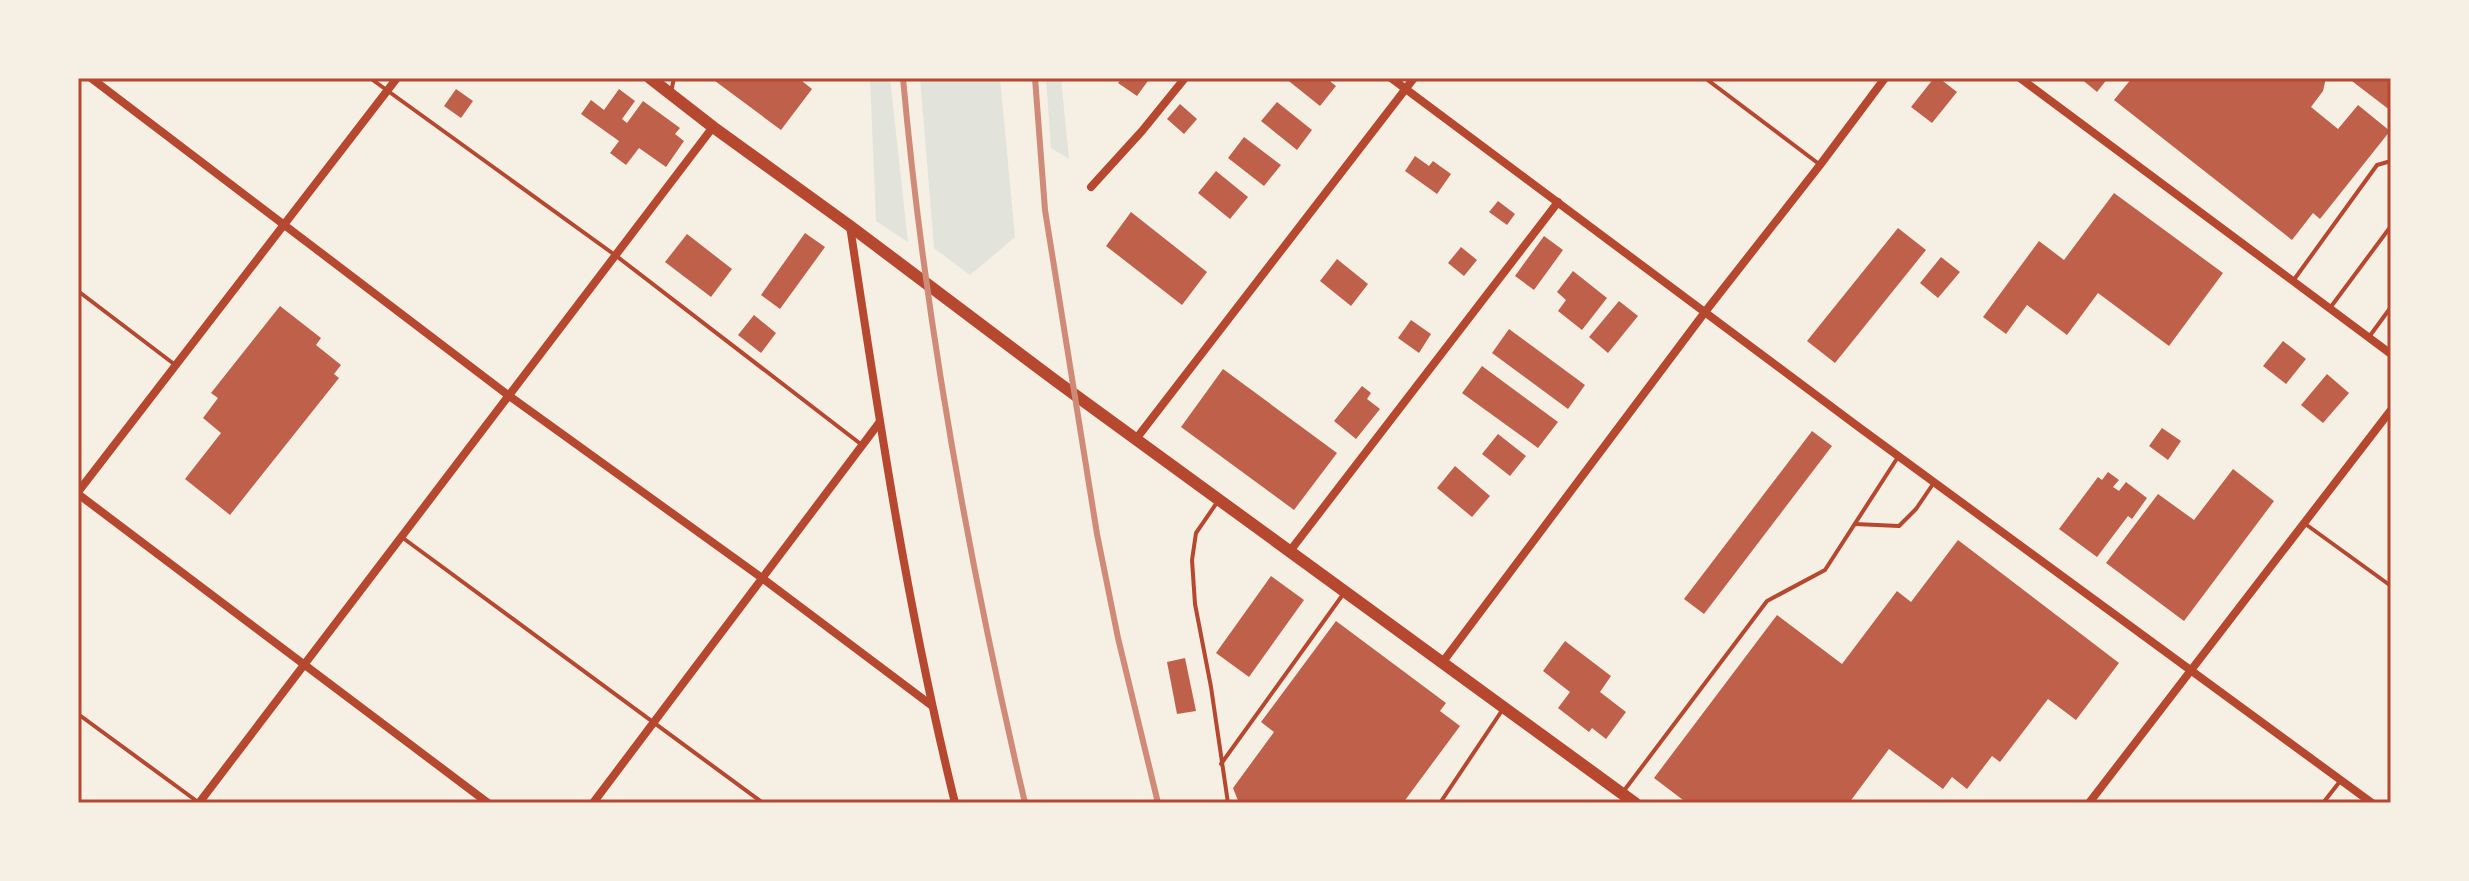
<svg xmlns="http://www.w3.org/2000/svg" width="2469" height="881" viewBox="0 0 2469 881" font-family="Arial,sans-serif">
<rect width="100%" height="100%" fill="#f6efe4"/>
<!-- green -->
<g fill="#e2e4dc">
<path d="M870 78H890L908 242 876 221Z"/>
<path d="M920 78H1000L1015 237 970 275 934 248Z"/>
<path d="M1046 78H1061L1069 159 1051 148Z"/>
</g>
<!-- building -->
<g fill="#bf614a">
<path d="M711 78H804L802 81 812 89 781 130Z"/>
<path d="M1122 78H1150L1137 96 1118 83Z"/>
<path d="M1285 78H1326L1336 86 1320 106Z"/>
<path d="M1934 78H1939L1957 92 1932 123 1911 107Z"/>
<path d="M2080 78H2108L2097 92Z"/>
<path d="M2132 78H2326L2323 91 2311 107 2338 129 2358 105 2390 131 2320 219 2313 213 2292 240 2114 100Z"/>
<path d="M2348 78H2391V111Z"/>
<path d="M456 89 473 101 461 118 444 106Z"/>
<path d="M619 89 635 101 622 119 627 123 643 101 680 128 675 134 684 141 666 167 639 148 626 165 610 153 619 141 581 114 591 100 604 110Z"/>
<path d="M1277 102 1312 130 1297 150 1261 121Z"/>
<path d="M1180 104 1197 119 1184 134 1167 119Z"/>
<path d="M1244 137 1281 165 1264 186 1228 158Z"/>
<path d="M1415 156 1429 166 1433 161 1451 174 1437 194 1405 171Z"/>
<path d="M1216 171 1248 197 1230 219 1198 193Z"/>
<path d="M2114 193 2223 273 2169 346 2098 293 2067 335 2027 305 2006 334 1983 317 2039 241 2064 260Z"/>
<path d="M1498 201 1515 214 1507 225 1489 212Z"/>
<path d="M1131 212 1207 272 1182 305 1106 246Z"/>
<path d="M1898 228 1926 250 1835 363 1807 341Z"/>
<path d="M805 233 825 247 780 309 761 295Z"/>
<path d="M687 234 732 269 711 297 665 262Z"/>
<path d="M1544 236 1563 250 1534 290 1515 276Z"/>
<path d="M1461 247 1477 260 1464 276 1448 263Z"/>
<path d="M1941 257 1960 272 1938 298 1920 283Z"/>
<path d="M1337 259 1368 284 1351 306 1320 281Z"/>
<path d="M1573 271 1607 298 1582 330 1558 311 1566 300 1557 292Z"/>
<path d="M1619 301 1638 316 1608 353 1589 337Z"/>
<path d="M280 306 321 338 316 345 341 365 334 374 339 378 230 515 185 479 221 433 203 418 218 398 211 393Z"/>
<path d="M754 315 776 333 761 353 738 335Z"/>
<path d="M1411 320 1431 334 1419 353 1398 338Z"/>
<path d="M1509 329 1585 385 1568 409 1492 353Z"/>
<path d="M2283 341 2306 359 2286 384 2263 366Z"/>
<path d="M1482 366 1558 422 1538 448 1462 393Z"/>
<path d="M1223 369 1337 453 1294 510 1181 427Z"/>
<path d="M2327 374 2349 393 2323 423 2301 405Z"/>
<path d="M1362 386 1371 393 1367 399 1380 409 1356 439 1334 421Z"/>
<path d="M2162 428 2181 441 2168 460 2149 446Z"/>
<path d="M1812 431 1832 446 1704 614 1684 599Z"/>
<path d="M1498 434 1526 456 1510 476 1482 454Z"/>
<path d="M1455 466 1490 496 1472 517 1437 488Z"/>
<path d="M2233 469 2274 501 2184 621 2106 563 2158 494 2194 520Z"/>
<path d="M2108 472 2119 480 2113 487 2119 491 2126 482 2147 498 2132 519 2128 516 2097 557 2059 529 2098 477 2102 480Z"/>
<path d="M1958 540 2119 663 2076 720 2048 699 2000 762 1992 756 1967 789 1952 777 1943 789 1889 749 1849 803H1687L1654 778 1777 615 1842 664 1897 591 1911 602Z"/>
<path d="M1271 576 1304 600 1249 677 1216 653Z"/>
<path d="M1336 621 1446 703 1440 711 1460 726 1403 803H1239L1233 788 1274 732 1261 722Z"/>
<path d="M1565 641 1611 676 1600 692 1626 712 1606 739 1592 728 1589 732 1558 708 1570 692 1543 671Z"/>
<path d="M1185 658 1196 711 1177 714 1167 662Z"/>
</g>
<g fill="none" stroke-linecap="round" stroke-linejoin="round">
<!-- service -->
<g stroke="#b5482f" stroke-width="4">
<path d="M370 78 615 255 862 445"/>
<path d="M1705 78 1819 164"/>
<path d="M671 92 674 78"/>
<path d="M2293 281 2377 165 2391 161"/>
<path d="M78 291 174 364"/>
<path d="M2330 308 2391 226"/>
<path d="M2369 337 2391 307"/>
<path d="M1218 501 1196 533 1192 560 1195 604 1211 687 1228 803"/>
<path d="M2304 523 2391 586"/>
<path d="M1855 524 1899 526 1916 509 1933 484"/>
<path d="M403 538 763 803"/>
<path d="M78 714 198 802"/>
<path d="M1221 764 1344 593"/>
<path d="M1623 792 1767 601 1825 570 1898 457"/>
<path d="M1440 803 1503 709"/>
<path d="M2323 803 2341 780"/>
</g>
<!-- minor -->
<g stroke="#b5482f" stroke-width="8">
<path d="M91 78 508 395 762 578 931 705"/>
<path d="M1391 78 1860 428 2372 803"/>
<path d="M2020 78 2391 354"/>
<path d="M1091 187 1142 131 1185 78"/>
<path d="M850 226C879 420 908 613 955 803"/>
<path d="M1136 439 1414 78"/>
<path d="M78 492 397 78"/>
<path d="M78 494 488 803"/>
<path d="M1290 551 1558 202"/>
<path d="M1442 663 1705 312 1820 165 1885 78"/>
<path d="M199 803 713 127"/>
<path d="M593 803 879 423"/>
<path d="M2089 803 2391 410"/>
</g>
<!-- secondary -->
<path stroke="#b5482f" stroke-width="12" d="M650 78 713 127 850 226 1056 381 1635 803"/>
<!-- rail -->
<g stroke="#cf8b77" stroke-width="6">
<path d="M903 78C925 323 969 564 1025 803"/>
<path d="M1035 78 1045 210 1097 534 1118 638 1158 803"/>
</g>
</g>
<!-- border -->
<rect width="2469" height="881" fill="none" stroke="#f6efe4" stroke-width="160"/>
<rect x="80" y="80" width="2309" height="721" fill="none" stroke="#b5482f" stroke-width="3"/>
</svg>
